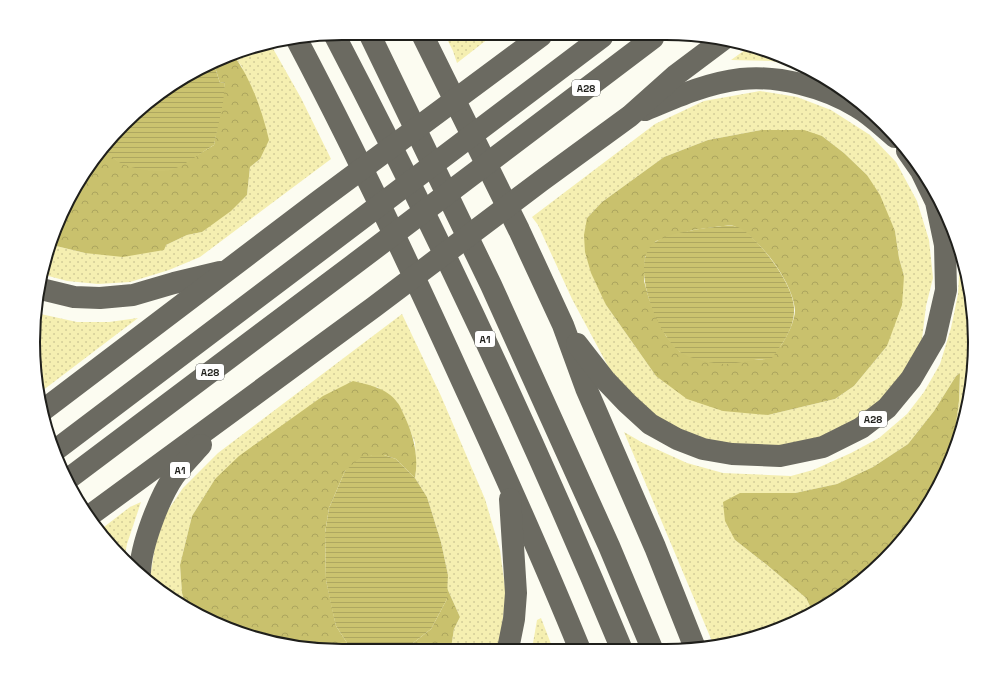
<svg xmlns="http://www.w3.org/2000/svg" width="1008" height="684" viewBox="0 0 1008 684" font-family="'Space Grotesk',sans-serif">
<defs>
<pattern id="grass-dots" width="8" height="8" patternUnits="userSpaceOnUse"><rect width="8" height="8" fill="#f5efb1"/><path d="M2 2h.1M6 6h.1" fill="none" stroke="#d2cc98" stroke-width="1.8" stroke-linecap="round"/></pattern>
<pattern id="forest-crowns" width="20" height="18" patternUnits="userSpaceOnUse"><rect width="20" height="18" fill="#c9c16d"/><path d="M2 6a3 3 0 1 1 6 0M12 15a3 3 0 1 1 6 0" fill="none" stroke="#aca55e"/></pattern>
<pattern id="water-rules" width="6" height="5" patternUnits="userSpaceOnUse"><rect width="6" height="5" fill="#cbc36f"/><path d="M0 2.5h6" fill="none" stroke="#aea760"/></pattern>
</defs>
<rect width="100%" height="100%" fill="#fcfcf1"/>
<!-- grass -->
<g fill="url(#grass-dots)" fill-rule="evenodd">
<path d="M445 35H493L457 63 453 51Z"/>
<path d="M271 45 301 98 331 159 200 257 169 270 130 282 98 284 67 281 45 275 52 245 85 253 166 245 187 235 202 232 247 195 250 167 260 159 242 67 233 54 243 49Z"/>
<path d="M749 47 803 65 809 69 771 61 731 60Z"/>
<path d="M760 91 797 97 831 110 870 135 896 162 917 201 929 240 933 278 926 306 922 339 899 385 858 422 817 440 771 451 709 443 661 420 627 394 609 368 572 299 538 225 532 217 655 124 704 101ZM761 130 822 136 844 153 867 175 895 231 899 258 904 276 887 346 854 386 835 399 768 415 656 376 606 305 587 218 602 202 664 157 708 140Z"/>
<path d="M955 235 969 281 975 342 969 402 951 461 959 401 960 373 956 376 934 411 908 444 873 467 837 484 795 493H740L735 540 767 565 806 598 813 612 784 627 727 645 714 646 624 432 643 443 687 463 723 473 791 476 813 470 851 453 879 438 907 414 924 392 940 364 951 328 958 294 960 258Z"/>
<path d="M36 313 77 322H109L138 318 38 394 34 322Z"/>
<path d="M402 314 441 396 485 499 500 550 506 595 499 648H451L454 629 460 617 447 588 448 575 441 542 427 497 415 478 416 471 415 443 407 422 397 402 377 387 215 479 192 516 180 565 182 593 185 604 150 579 158 525 183 488 218 453Z"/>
<path d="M141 502 127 544 124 561 100 530 130 507Z"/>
<path d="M541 618 553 649H532L537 620Z"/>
</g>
<!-- forest -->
<g fill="url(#forest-crowns)" fill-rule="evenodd">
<path d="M233 54C251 79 262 110 269 140L260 159 250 167 247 195 231 211 202 232 187 235 166 245 164 250 123 257 85 253 52 245 56 224 97 154 103 148 116 160 179 166 214 145 225 82 220 83 214 64Z"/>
<path d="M761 130H804L822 136 844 153 867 175 880 195 895 231 899 258 904 276 902 305 887 346 854 386 835 399 768 415 723 411 687 399 656 376 606 305 591 273 585 252 584 235 587 218 602 202 664 157 708 140ZM722 226C725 226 730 225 734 226 759 237 793 282 795 310 795 321 787 336 782 344 778 350 771 355 766 359L753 360 680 352 666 336 649 299 644 281 645 257 656 241 693 230Z"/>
<path d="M960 373 959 401 951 461 923 513 885 560 838 599 813 612 806 598 767 565 735 540 725 521 723 502 740 493H795L837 484 873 467 908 444 934 411 956 376Z"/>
<path d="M353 381C369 385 387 388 397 402 400 405 401 409 403 413 413 433 419 455 415 478L396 459 384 455H372L345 471 329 508 325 533 326 580 336 626 349 646 282 645 205 619 185 604 182 593 180 565 192 516 215 479 239 456 323 396Z"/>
<path d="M447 588 460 617 454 629 451 648 408 647 431 629 447 599Z"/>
</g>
<!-- water -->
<g fill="url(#water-rules)">
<path d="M214 64 220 83 225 82 223 103 214 145C203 151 183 167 171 170 154 173 131 169 117 161 112 158 107 152 103 148L170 85Z"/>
<path d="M722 226C728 226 734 225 740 228 760 240 796 287 794 311 794 328 782 345 772 358 766 360 760 359 754 360 746 361 738 363 730 364 717 365 690 359 680 352 658 336 628 263 654 243 666 233 705 228 722 226Z"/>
<path d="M372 455H384L396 459 415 478 427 497 441 542 448 575 447 599 431 629 408 647 349 646 336 626 331 605 326 580 325 533 329 508 345 471 361 457Z"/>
</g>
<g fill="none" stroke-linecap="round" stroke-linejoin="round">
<!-- highway -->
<g stroke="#6b6a61" stroke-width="22">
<path d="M369 33 491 285 609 546 653 651"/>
<path d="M334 34C439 235 535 441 622 650"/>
<path d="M422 34 519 230 563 325 586 388 655 547 695 648"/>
<path d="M297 40C356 152 410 266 462 381 503 470 543 559 580 650"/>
<path d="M645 110C676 97 707 83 741 79 778 75 825 87 857 107 871 115 883 127 895 137"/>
<path d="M41 289 74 297 100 298 133 295 174 283 220 272"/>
<path d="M577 344 605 380 627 403 650 424 677 439 703 449 732 454 780 456 823 447 861 428 887 408 911 379 935 338 946 290 945 245 936 202 921 171 907 151"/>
<path d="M42 411 320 200 541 36"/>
<path d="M57 449 602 37"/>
<path d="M68 479 353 265 653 38"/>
<path d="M89 516 374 307 541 181 630 116 676 75 724 39"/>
<path d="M140 572C141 545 159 498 174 476 182 465 192 455 201 445"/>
<path d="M508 649 514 619 516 593 510 499"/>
</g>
</g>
<g text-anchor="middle" stroke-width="4" stroke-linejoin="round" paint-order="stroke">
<!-- shield labels -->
<g fill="#fff" stroke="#62625f" stroke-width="1">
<rect x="572" y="80" width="28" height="16" rx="3"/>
<rect x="475" y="331" width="20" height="16" rx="3"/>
<rect x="196" y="364" width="28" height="16" rx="3"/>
<rect x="859" y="411" width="28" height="16" rx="3"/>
<rect x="170" y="462" width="20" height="16" rx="3"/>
</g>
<g font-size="10" font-weight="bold" fill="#1f1f1b">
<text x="586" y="92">A28</text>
<text x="485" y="343">A1</text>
<text x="210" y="376">A28</text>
<text x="873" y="423">A28</text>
<text x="180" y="474">A1</text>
</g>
</g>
<!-- crop -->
<path d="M0 0H1008V684H0ZM342 40H666A302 302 0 0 1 968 342V342A302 302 0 0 1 666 644H342A302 302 0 0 1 40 342V342A302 302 0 0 1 342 40Z" fill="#fff" fill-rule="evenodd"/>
<path fill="none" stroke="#1f1f1b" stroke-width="2" d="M342 40H666A302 302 0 0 1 968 342V342A302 302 0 0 1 666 644H342A302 302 0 0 1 40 342V342A302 302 0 0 1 342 40Z"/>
</svg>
